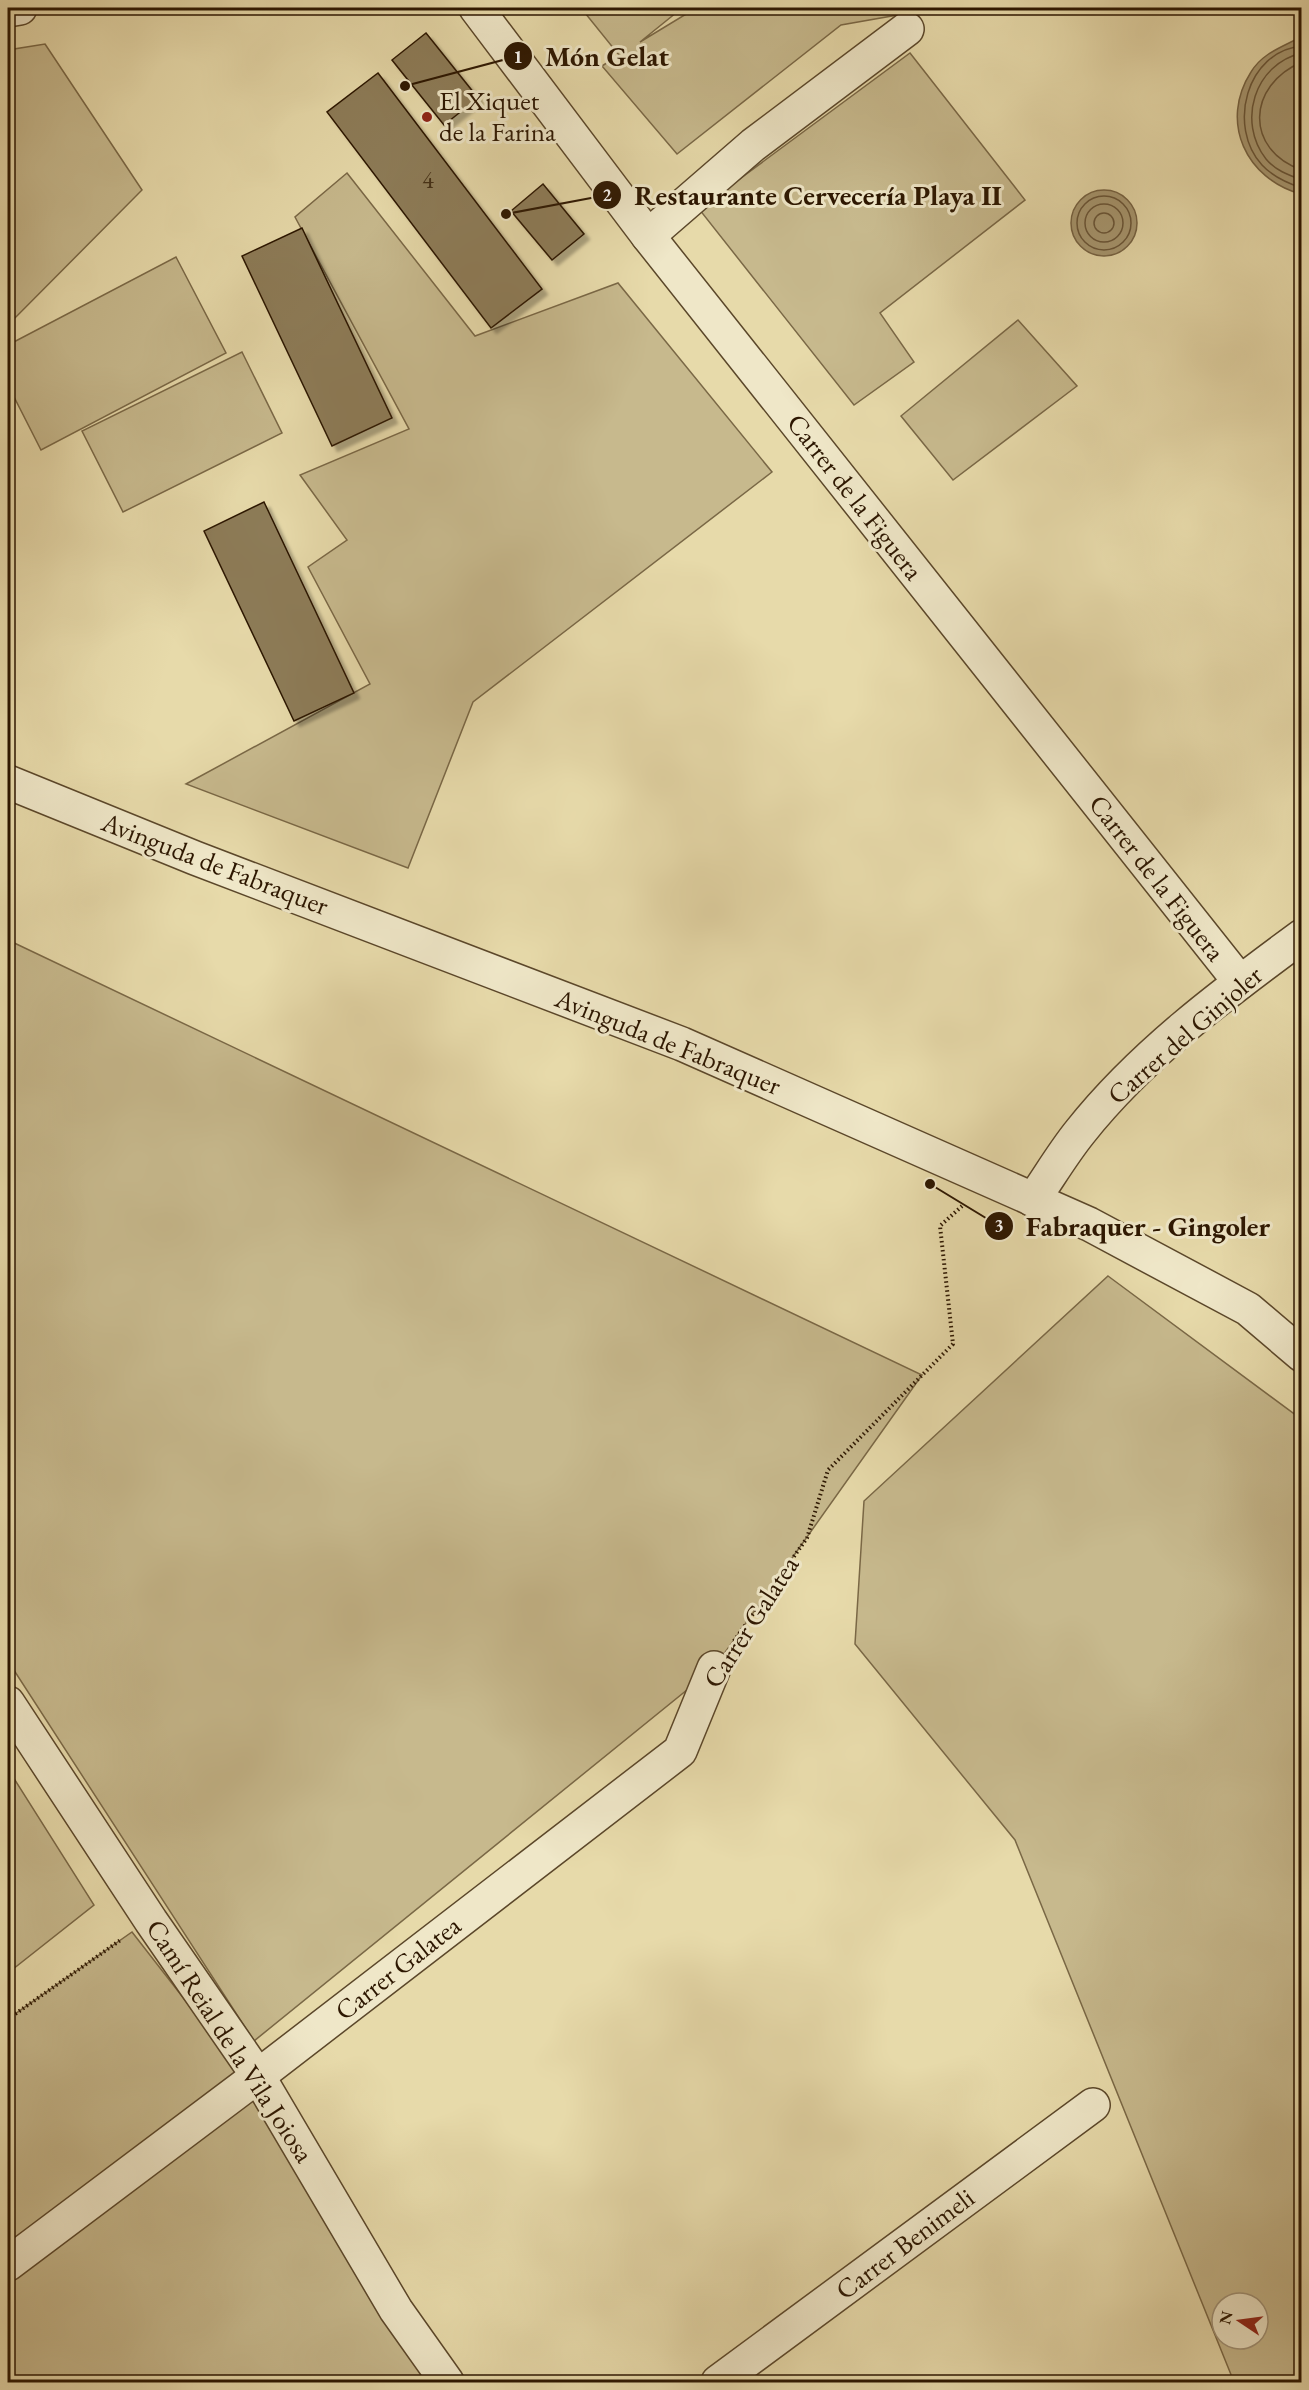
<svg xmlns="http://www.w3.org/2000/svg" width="1309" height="2390" viewBox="0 0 1309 2390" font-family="'EB Garamond',serif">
<defs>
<filter id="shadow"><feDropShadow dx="5.5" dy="5.5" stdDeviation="1.5" flood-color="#0004"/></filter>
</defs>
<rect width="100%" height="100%" fill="#e7daaa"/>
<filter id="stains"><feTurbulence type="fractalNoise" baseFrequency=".00333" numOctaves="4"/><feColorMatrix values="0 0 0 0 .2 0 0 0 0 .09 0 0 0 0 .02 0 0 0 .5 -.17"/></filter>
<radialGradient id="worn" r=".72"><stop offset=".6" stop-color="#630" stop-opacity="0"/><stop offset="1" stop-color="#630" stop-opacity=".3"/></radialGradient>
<!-- green -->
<g fill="#c7b98d" stroke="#7a6846" stroke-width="1.5" fill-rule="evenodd">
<path d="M581 8H682L640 42 696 8H916L909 13 841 25 677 154 602 66 619 55Z"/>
<path d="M45 44 142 190 8 325V50Z"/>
<path d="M910 53 1025 200 880 313 914 362 854 405 699 209Z"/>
<path d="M347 173 475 336 618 283 772 472 473 702 408 868 186 784 370 684 308 567 347 540 300 475 409 429 295 217Z"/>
<path d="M176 257 226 353 41 450 8 385V345Z"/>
<path d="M1018 320 1077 386 953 480 901 416Z"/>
<path d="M242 352 282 433 123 512 82 431Z"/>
<path d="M8 940 922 1375 714 1668 254 2041 8 1661Z"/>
<path d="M1108 1276 1301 1419V2382H1234L1015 1840 855 1644 864 1501ZM1222 2303H1258V2339H1222Z"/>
<path d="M8 1769 94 1905 8 1973Z"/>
<path d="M132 1932 227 2054 427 2382H8V2019Z"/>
</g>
<!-- water -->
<g fill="#a79770" stroke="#766343" stroke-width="1.5">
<path d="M1295 40H1301V194C1246 179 1219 122 1251 72 1261 55 1279 48 1295 40Z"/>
<circle cx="1104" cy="223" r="33"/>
</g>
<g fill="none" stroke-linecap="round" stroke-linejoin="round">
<!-- shore -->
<g stroke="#6a5638" stroke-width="1.5">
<path d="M1302 46C1246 51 1227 127 1262 165 1273 177 1287 183 1302 188"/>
<path d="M1302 53C1254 64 1237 122 1266 159 1275 170 1288 175 1302 180"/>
<path d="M1302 62C1247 85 1244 150 1302 170"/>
<circle cx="1104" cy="223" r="27"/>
<circle cx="1104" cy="223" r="19"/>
<circle cx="1104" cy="223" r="10"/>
</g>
</g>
<!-- building -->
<g fill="#8d7c58" stroke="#2c1600" stroke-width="1.5" filter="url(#shadow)">
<path d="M426 33 478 98 444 125 392 60Z"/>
<path d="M378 73 542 289 491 328 327 112Z"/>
<path d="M543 184 584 234 552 260 511 211Z"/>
<path d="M302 228 392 418 332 446 242 256Z"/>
<path d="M264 502 354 693 294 721 204 531Z"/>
</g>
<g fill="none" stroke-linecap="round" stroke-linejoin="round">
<!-- street casing -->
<g stroke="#5b472a" stroke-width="36">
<g id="street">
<path d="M476 8 648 236 1240 982"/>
<path d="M8 10 20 8"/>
<path d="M648 236 753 145 907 29"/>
<path d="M8 782 195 858 682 1044 1089 1224 1248 1309 1302 1355"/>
<path d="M1033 1200C1049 1177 1063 1153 1080 1132 1141 1055 1223 994 1302 936"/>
<path d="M8 1703 151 1921 258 2076 396 2310 447 2382"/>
<path d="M8 2264 258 2076 680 1751 714 1668"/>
<path d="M718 2382 1093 2105"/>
</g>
</g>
<!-- path -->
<g stroke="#2c1600" stroke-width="4" stroke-dasharray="1.5 3" stroke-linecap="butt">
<path d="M734 1641 807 1538 828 1470 953 1344 940 1226 962 1206"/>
<path d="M8 2019 122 1939"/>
</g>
<!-- street -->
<use href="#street" stroke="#efe7c8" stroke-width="33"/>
</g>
<!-- markers -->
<circle fill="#8f2418" stroke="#efe7c8" stroke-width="2" cx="427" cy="117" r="6"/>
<g text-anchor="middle" stroke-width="6" stroke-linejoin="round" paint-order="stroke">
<!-- number labels -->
<g font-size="24" fill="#443016">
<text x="428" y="188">4</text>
</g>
<!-- poi labels -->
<g font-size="27" fill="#2c1600" stroke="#efe7c8" text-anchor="start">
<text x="439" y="110">El Xiquet<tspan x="439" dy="31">de la Farina</tspan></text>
</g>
<!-- street labels -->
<g font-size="27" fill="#2c1600" stroke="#efe7c8">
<text transform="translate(855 497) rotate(52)" y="9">Carrer de la Figuera</text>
<text transform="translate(215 864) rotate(21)" y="9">Avinguda de Fabraquer</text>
<text transform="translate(1157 878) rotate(52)" y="9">Carrer de la Figuera</text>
<text transform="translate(1185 1035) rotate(-41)" y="9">Carrer del Ginjoler</text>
<text transform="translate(668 1042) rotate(22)" y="9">Avinguda de Fabraquer</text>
<text transform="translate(751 1622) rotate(-57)" y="9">Carrer Galatea</text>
<text transform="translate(398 1968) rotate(-38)" y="9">Carrer Galatea</text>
<text transform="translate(230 2041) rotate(57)" y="9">Camí Reial de la Vila Joiosa</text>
<text transform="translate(905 2244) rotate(-37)" y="9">Carrer Benimeli</text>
</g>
</g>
<!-- callouts -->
<path fill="none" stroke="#2c1600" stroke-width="2" d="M405 86L518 56M506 214L607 195M930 1184L999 1226"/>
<g fill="#2c1600" stroke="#efe7c8" stroke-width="2">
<circle cx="405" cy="86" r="6"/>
<circle cx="506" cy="214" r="6"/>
<circle cx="930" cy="1184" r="6"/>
<circle cx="518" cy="56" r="15"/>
<circle cx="607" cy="195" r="15"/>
<circle cx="999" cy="1226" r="15"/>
</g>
<g font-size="18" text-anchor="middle" font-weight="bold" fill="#fff">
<text x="518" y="63">1</text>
<text x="607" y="201">2</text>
<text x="999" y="1232">3</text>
</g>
<g font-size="28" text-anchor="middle" font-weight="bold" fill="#2c1600" stroke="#efe7c8" stroke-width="6" stroke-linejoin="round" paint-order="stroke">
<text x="607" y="66">Món Gelat</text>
<text x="818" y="205">Restaurante Cervecería Playa II</text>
<text x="1148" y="1236">Fabraquer - Gingoler</text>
</g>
<!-- margin -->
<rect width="1309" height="2390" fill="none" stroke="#e7daaa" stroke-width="30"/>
<rect x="9" y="9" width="1291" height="2372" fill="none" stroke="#2c1600" stroke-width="3"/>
<rect x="15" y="15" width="1279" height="2360" fill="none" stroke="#2c1600" stroke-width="1.5"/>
<!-- north arrow -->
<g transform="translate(1240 2321) rotate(283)"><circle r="28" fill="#efe7c8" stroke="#a19378" stroke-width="1.5"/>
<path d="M0-4.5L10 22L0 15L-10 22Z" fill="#8f2418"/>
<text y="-9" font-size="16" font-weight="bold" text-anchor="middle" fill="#2c1600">N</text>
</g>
<rect width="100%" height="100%" filter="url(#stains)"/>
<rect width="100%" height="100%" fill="url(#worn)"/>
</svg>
